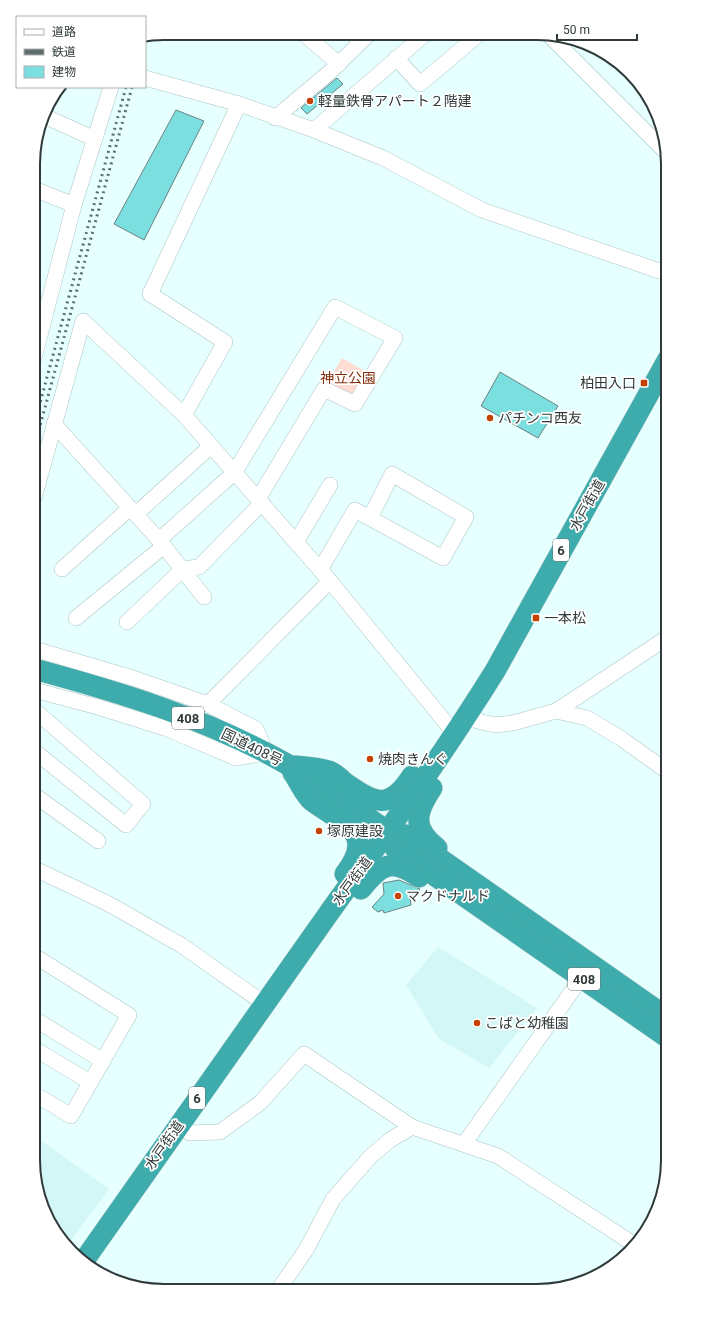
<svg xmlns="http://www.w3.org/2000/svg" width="701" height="1324" viewBox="0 0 701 1324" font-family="Roboto,'Noto Sans JP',sans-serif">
<rect width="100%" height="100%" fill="#e6ffff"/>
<!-- built -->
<g fill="#d3f6f6">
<path d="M438 947 537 1008 489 1068 439 1039 406 985Z"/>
<path d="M33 1135 109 1189 68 1244 40 1202 33 1160Z"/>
</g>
<!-- green -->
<path fill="#ffddd3" d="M342 358 368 373 354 398 327 383Z"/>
<!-- building -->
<g fill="#7cdfdf" stroke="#6c8383">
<path d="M337 78 343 84 307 114 301 108Z"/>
<path d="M176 110 204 121 144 240 114 224Z"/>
<path d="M500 372 558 406 538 438 481 406Z"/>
<path d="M399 880 420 889 416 895 410 897 411 905 384 913 383 910 378 912 372 907 384 894 383 883Z"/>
</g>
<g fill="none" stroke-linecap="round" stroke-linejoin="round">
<!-- minor casing -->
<g stroke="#acc4c4" stroke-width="16">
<g id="minor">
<path d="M304 34 339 64"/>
<path d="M549 35 666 152"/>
<path d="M396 58 420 84 478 35"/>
<path d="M145 78 239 104 314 130 383 158 482 210 668 274"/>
<path d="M44 116 95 139"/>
<path d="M275 118 331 71 369 34"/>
<path d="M314 130 424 35"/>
<path d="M34 189 74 205"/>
<path d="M34 358 74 205 111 87"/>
<path d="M184 415 225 342 150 294 239 104"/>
<path d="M54 424 159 540"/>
<path d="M34 498 83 321 184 415 330 581 455 734"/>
<path d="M136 514 211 446"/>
<path d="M296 542 330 485"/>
<path d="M62 569 130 508"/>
<path d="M320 570 355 510 443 558 466 517 392 474 370 518"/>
<path d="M204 597 159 540 234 473 335 307 395 338 355 404 324 389 258 499"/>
<path d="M76 618 164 546"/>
<path d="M127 622 183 569 199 567 262 503"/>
<path d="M34 690 98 707 165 728 236 758 266 753 256 729 208 704 133 678 34 649"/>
<path d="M208 704 330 581"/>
<path d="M556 711 587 718 622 739 668 772"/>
<path d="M465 718 495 725 513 723 556 711 668 637"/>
<path d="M33 750 126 825 143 804 33 709"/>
<path d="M33 794 98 841"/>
<path d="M33 868 107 903 181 945 265 1004"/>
<path d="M33 1018 103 1061"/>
<path d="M33 1048 90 1082"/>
<path d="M33 1093 71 1116 129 1015 33 955"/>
<path d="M178 1125 190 1133 220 1132 260 1103 304 1054 412 1127 498 1156 635 1245"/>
<path d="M464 1144 587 970"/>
<path d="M278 1290 306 1250 333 1199 371 1156 390 1140 412 1127"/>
</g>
</g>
<!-- highway casing -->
<g stroke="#dedfdf" stroke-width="22">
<g id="highway">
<path d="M34 669C120 692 207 719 285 763 321 784 354 809 389 832L406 835 668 1018"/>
<path d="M295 766C306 767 319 768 329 771 334 773 340 778 344 782 374 803 389 812 412 776"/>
<path d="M293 773C299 781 304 794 312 801 341 823 378 831 345 874"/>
<path d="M432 788C416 812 411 828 437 848"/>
<path d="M389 832 395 848 668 1038"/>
<path d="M361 889C381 864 391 858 419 877"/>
<path d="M83 1262C165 1144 248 1027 331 910 388 831 444 753 495 671L668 359"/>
</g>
</g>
<!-- minor -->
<use href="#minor" stroke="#fff" stroke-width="15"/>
<!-- highway -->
<use href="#highway" stroke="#3eabac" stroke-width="21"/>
<!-- rail -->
<g stroke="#606e6e" stroke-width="3" stroke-dasharray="2 4" stroke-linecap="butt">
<path d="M145 40 146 37"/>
<path d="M34 425 126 87"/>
<path d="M34 448 132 87"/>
</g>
</g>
<!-- markers -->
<g fill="#c64000" stroke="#fff" stroke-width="1.5">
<circle cx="310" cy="101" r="4"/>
<rect x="640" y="379" width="8" height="8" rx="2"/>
<circle cx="490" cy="418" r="4"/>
<rect x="532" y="614" width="8" height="8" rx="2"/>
<circle cx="370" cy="759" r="4"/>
<circle cx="319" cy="831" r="4"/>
<circle cx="398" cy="896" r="4"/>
<circle cx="477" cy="1023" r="4"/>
</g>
<g text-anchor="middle" stroke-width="3.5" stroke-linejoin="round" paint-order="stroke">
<!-- shield labels -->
<g fill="#fff" stroke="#6e7575" stroke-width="1">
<rect x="553" y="539" width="16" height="22" rx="3"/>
<rect x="172" y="707" width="32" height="22" rx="3"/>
<rect x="568" y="968" width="32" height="22" rx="3"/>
<rect x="189" y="1087" width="16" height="22" rx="3"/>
</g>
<g font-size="13" font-weight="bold" fill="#303a3a">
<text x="561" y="555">6</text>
<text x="188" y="723">408</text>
<text x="584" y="984">408</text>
<text x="197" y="1103">6</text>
</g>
<!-- poi labels -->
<g font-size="14" fill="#303a3a" stroke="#fff" text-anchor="start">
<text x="318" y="106">軽量鉄骨アパート２階建</text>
<text x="636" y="388" text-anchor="end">柏田入口</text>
<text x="498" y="423">パチンコ西友</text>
<text x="544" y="623">一本松</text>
<text x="378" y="764">焼肉きんぐ</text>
<text x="327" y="836">塚原建設</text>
<text x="406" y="901">マクドナルド</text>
<text x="485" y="1028">こばと幼稚園</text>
</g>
<!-- park labels -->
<g font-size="14" fill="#812d0d" stroke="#fff">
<text x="348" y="383">神立公園</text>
</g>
<!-- street labels -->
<g font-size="14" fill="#303a3a" stroke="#fff">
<text transform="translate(587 505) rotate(-61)" y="5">水戸街道</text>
<text transform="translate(252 747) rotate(26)" y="5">国道408号</text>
<text transform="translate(352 881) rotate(-54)" y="5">水戸街道</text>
<text transform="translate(164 1145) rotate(-55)" y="5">水戸街道</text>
</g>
</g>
<!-- crop -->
<path d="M0 0H701V1324H0ZM164 40H537A124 124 0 0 1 661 164V1160A124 124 0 0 1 537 1284H164A124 124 0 0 1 40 1160V164A124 124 0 0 1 164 40Z" fill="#fff" fill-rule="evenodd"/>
<path fill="none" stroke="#303a3a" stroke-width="2" d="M164 40H537A124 124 0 0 1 661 164V1160A124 124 0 0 1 537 1284H164A124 124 0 0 1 40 1160V164A124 124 0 0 1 164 40Z"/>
<!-- legend -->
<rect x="16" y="16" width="130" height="72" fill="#ffffff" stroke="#acb0b0"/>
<rect x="24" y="29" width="20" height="6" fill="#ffffff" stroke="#acb0b0"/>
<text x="52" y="36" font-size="12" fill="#303a3a">道路</text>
<rect x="24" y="49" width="20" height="6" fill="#606e6e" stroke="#acb0b0"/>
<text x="52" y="56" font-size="12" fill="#303a3a">鉄道</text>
<rect x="24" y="66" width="20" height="12" fill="#7cdfdf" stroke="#acb0b0"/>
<text x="52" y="76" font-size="12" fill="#303a3a">建物</text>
<!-- scale -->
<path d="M557 34v6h80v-6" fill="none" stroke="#303a3a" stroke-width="2"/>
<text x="563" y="34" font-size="12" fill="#303a3a" stroke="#ffffff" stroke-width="3" paint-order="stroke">50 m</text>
</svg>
